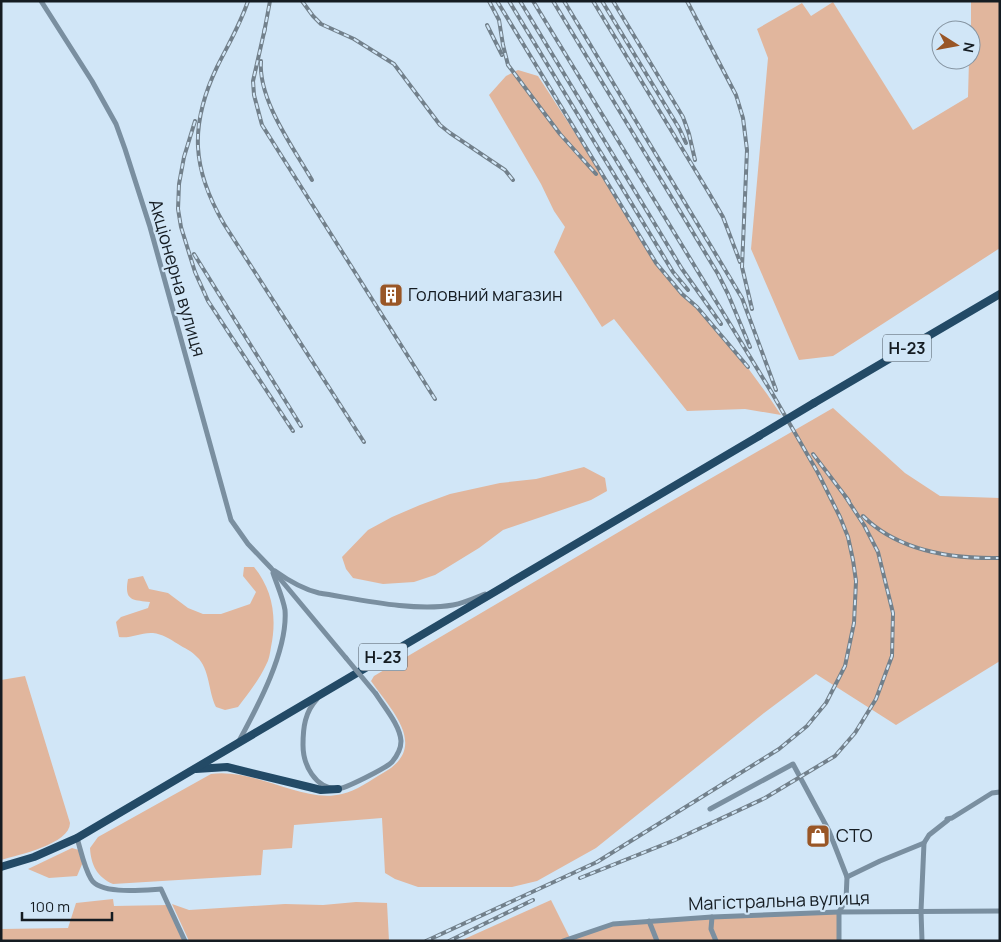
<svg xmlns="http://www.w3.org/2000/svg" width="1001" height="942" viewBox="0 0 1001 942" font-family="Manrope,sans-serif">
<rect width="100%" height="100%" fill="#d1e6f7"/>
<!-- green -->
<g fill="#e1b69d">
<path d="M971 1H1000V248L833 356 799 360 751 249 768 58 757 29 802 3 811 16 833 2 913 130 968 97 969 60H971Z"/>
<path d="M518 70 538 76 616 196 656 263 682 294 697 307 737 353 767 394 781 415 745 409 687 411 614 319 602 327 554 252 565 227 554 211 541 184 489 95 506 76Z"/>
<path d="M833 408 905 473 940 496 1000 498V661L896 725 816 674 764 713 596 848 537 881 512 887H418L395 879 385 873 382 818 294 825 292 848 263 850 261 875 113 884C97 877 91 865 90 848L98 837 211 774C257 768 302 804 342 794 356 791 371 780 383 773 430 747 391 710 371 681L374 676 668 503Z"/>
<path d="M584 467 605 478 607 491 591 500 503 530 479 548 435 575 414 582 383 584 353 578 346 569 342 557 368 530 392 517 420 505 450 494 500 483 536 479Z"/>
<path d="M244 567H254C273 590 277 618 271 647 270 653 269 660 266 665 259 680 248 694 238 707L225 710 216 707C208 691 210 669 197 657 192 651 184 648 178 644 170 639 162 634 153 633 141 632 130 639 119 637L116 622 121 617 148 608 150 602C132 600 124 601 128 579L143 576 149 589 168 593 188 608 203 614H221L250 604 256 592 243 576Z"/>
<path d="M25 676 70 823C70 844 18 855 1 860V680Z"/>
<path d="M72 848 79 850 83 862 77 876 49 878 28 869Z"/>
<path d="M113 899 114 906 168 905 185 941H1V929L68 928 76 903Z"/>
<path d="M551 900 570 938 613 924 839 912V941H460Z"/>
<path d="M356 902 387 903 389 941H189L172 904 189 910 285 904 323 905Z"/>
</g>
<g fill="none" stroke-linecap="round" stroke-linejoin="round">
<!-- street -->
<g stroke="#7a8fa0" stroke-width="5">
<path d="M41 1 92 81 116 124 125 149 150 227 231 520 248 544 271 568 346 658"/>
<path d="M275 571C289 581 302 589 319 593 358 599 413 612 453 605 464 603 475 598 485 594"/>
<path d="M317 699C305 712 303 727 303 745 303 765 315 788 337 789 345 789 386 768 392 762 397 756 401 748 401 741 400 725 384 707 376 694"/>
<path d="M239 741C258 706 288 650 285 610 283 598 277 585 273 573"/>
<path d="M710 809 793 764 829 831 847 877 846 900 839 912"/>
<path d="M77 838C81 851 84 867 91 879 100 895 144 890 161 889L185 941"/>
<path d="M847 877 880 861 924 843 929 835 948 820 947 819 952 818 992 793 1000 792"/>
<path d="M839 912V941"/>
<path d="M712 917 711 929 716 941"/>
<path d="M649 921 657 941"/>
<path d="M563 941 613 924 712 917 839 912 1000 911"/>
<path d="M922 941 921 911 924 843"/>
</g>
<!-- primary -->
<g stroke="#234a66" stroke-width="8">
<path d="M814 403 1000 294"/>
<path d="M196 769 227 767 309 787 321 790 338 789"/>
<path d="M1 867 34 857 77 838 759 436"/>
</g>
<!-- rail casing -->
<g stroke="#72808b" stroke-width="4">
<g id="rail">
<path d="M248 1C240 25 228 45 217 67 189 126 192 169 224 224L364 442"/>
<path d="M302 1 313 16 321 24 354 39 394 64 440 125 450 133 505 170 513 180"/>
<path d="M489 1 499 20 503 45 508 65 560 134 596 174"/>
<path d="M497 1 656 263 682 294 697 307 748 367"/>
<path d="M509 1 673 272 688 290"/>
<path d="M520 1 682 269 721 324"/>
<path d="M553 1 718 274 728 294 750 347"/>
<path d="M564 1 742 298 776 390"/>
<path d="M593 1 709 193 723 217 740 262"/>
<path d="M602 1 679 128 686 143"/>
<path d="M613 1 683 117 689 134 695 160"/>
<path d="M687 1 736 95 743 118 747 150 742 267 752 309"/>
<path d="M487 25 502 55"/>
<path d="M265 28 253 81 254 95 262 125 435 399"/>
<path d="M264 33 270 1"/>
<path d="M261 61C258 100 293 147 312 180"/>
<path d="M195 121 184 157 179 184 178 209 181 227 195 272 208 301 293 431"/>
<path d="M194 254 301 426"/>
<path d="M813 454 849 501"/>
<path d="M863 516C898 551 952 559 1000 558"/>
<path d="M580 878 675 840 765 798 835 756 855 733 876 699 892 656 893 613 878 552 864 525 845 496"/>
<path d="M426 941 597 862 779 749 807 726 826 703 845 666 854 623 856 581 853 560 848 537 840 517 818 473 772 393 533 1"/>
<path d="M449 941 533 900"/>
</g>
</g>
<!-- rail -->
<use href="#rail" stroke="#d1e6f7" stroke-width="2" stroke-dasharray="5.5" stroke-linecap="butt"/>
<!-- street-bridge -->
<path stroke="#7a8fa0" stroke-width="5" d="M346 658 376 694"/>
<!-- primary-bridge -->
<path stroke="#234a66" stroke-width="8" d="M759 436 814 403"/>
</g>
<!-- icons -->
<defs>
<g id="building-square" transform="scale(1.25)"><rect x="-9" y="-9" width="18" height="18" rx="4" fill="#995626" stroke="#d1e6f7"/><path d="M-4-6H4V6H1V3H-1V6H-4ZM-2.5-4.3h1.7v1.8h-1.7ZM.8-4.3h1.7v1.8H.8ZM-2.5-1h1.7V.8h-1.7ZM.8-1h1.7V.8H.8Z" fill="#fff"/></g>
<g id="shop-square" transform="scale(1.25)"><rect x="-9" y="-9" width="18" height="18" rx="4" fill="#995626" stroke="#d1e6f7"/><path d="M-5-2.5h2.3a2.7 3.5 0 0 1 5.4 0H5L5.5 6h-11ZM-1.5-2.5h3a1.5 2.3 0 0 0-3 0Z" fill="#fff"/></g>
</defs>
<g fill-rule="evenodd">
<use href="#building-square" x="391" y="295"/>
<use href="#shop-square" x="818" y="836"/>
</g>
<g text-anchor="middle" stroke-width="4.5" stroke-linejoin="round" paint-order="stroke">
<!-- shield labels -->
<g fill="#d1e6f7" stroke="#4d5962" stroke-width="1">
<rect x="883" y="334.5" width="48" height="27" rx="4"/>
<rect x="359" y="643.5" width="48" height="27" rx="4"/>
</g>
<g font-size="16" font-weight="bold" fill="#151c22">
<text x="907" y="354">Н-23</text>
<text x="383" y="663">Н-23</text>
</g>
<!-- street labels -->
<g font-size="18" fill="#151c22" stroke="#d1e6f7">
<text transform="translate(177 278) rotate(74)" y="6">Акціонерна вулиця</text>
<text transform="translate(779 901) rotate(-2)" y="6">Магістральна вулиця</text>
</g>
<!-- poi labels -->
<g font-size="18" fill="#151c22" stroke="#d1e6f7" text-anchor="start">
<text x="408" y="301">Головний магазин</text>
<text x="836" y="842">СТО</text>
</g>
</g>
<!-- border -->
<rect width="1001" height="942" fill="none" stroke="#151c22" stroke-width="5"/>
<!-- north arrow -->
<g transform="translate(956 45) rotate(101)"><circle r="24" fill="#d1e6f7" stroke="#8695a2"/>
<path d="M0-4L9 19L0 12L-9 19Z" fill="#995626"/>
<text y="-8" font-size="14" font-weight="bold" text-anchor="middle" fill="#151c22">N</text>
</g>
<!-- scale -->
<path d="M22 912v8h90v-8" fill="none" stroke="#151c22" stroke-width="2.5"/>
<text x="30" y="912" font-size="15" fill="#151c22" stroke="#d1e6f7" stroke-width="4" paint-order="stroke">100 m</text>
</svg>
